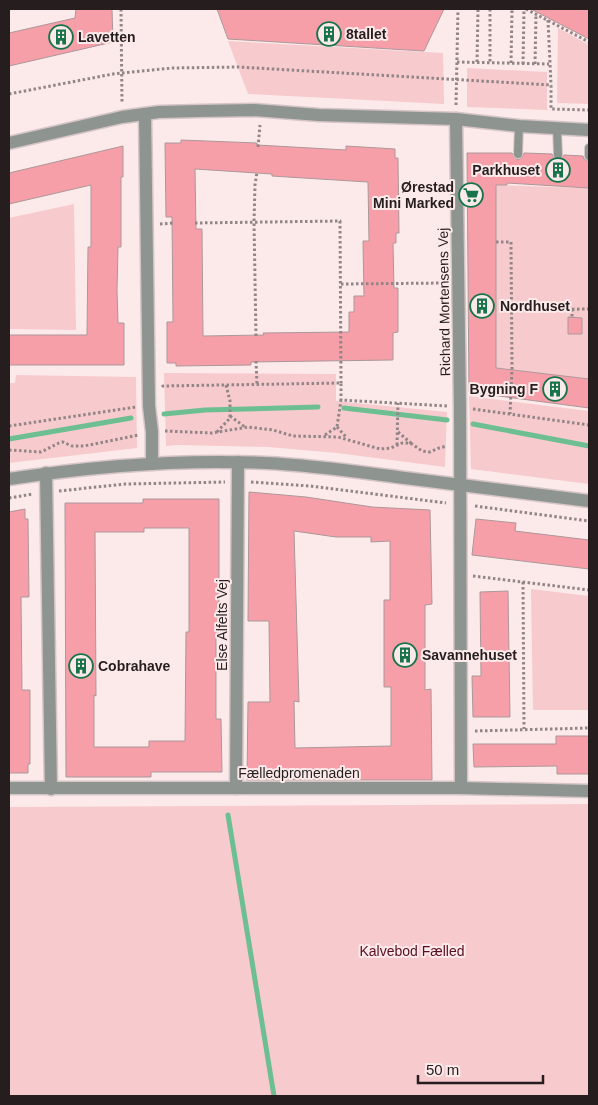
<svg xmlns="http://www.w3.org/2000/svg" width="598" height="1105" viewBox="0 0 598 1105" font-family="Arial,sans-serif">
<rect width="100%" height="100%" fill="#fceaeb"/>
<!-- green -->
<g fill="#f7cace">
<path d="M558 28 589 45V104L557 103Z"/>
<path d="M228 41 443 53 444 104 248 94Z"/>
<path d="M467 68 547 72V110L467 107Z"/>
<path d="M496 185 589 188V379L496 368Z"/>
<path d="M74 204 76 330 9 329V218Z"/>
<path d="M164 373 336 374V401L447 412 445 467 337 453 268 447 178 445 166 446Z"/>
<path d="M16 375 136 377 137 448 9 463V383H15Z"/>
<path d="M469 396 589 411V484L471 469Z"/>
<path d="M531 589 589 596V710H533Z"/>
<path d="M589 804V1096H9V807Z"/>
</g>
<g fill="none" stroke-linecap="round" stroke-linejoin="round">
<!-- stream -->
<g stroke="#6dbf92" stroke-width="5">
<path d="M344 408 447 420"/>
<path d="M164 414 205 410 318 407"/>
<path d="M473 424 589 446"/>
<path d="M9 439 131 418"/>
<path d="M228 815 274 1096"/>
</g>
</g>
<!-- building -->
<g fill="#f79fa9" stroke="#ac9799" fill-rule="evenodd">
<path d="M76 9H112L113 42 9 66V33L75 18Z"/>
<path d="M217 9H444L424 51 228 39Z"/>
<path d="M531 9H589V39Z"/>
<path d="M181 140 257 143V145L346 150V146L395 149V158H398L399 233H396V243H393L394 288H398V332L393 333V360L251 362V365L176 366V363H167V322H173L172 217H166L165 143H181ZM195 169 272 174V176L368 182 369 241H363L364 296H354V312H349V332L263 333 264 335 203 336 202 229H196Z"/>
<path d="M123 146V177H121V247H118L117 291 118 323H124V365H9V335H87L88 247H91V185L9 204V173Z"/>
<path d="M467 153H512L515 158 518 160 522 157 524 153 552 154 554 158 558 161 561 159 564 155 583 156 584 159 589 162V188L507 183V185H496V368L589 379V408L469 392Z"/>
<path d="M568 317 582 318V334H568Z"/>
<path d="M249 492 306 497 372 507 430 510 432 604 425 605V690L431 689 432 780H247L248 702H270L269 621H248ZM294 531 336 537H371V542L390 541V600H384V687H391V746L295 748 294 701 299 702Z"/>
<path d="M143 499H219V636H216V719H221L222 772H151V777H66L65 503H143ZM144 528H189V632H186L185 741H149V747H94V695L96 696 95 532H144Z"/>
<path d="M25 509V519H28L29 597H21L22 690H30V764H28V773H9V512Z"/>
<path d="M476 519 516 523 515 531 589 540V569L472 555Z"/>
<path d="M508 591 510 717H473L472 676H481L480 592Z"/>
<path d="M556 736H589V774H557V766L474 767 473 744H556Z"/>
</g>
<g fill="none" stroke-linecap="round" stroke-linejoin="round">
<!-- service casing -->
<g stroke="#d5c5c6" stroke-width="10">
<g id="service">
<path d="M557 128 558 155"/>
<path d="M518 154 519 126"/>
<path d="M589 156V148"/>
</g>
</g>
<!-- minor casing -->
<g stroke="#d5c5c6" stroke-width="15">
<g id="minor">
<path d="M145 114 149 406 152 432V464"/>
<path d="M456 119 460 408 461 788"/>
<path d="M9 143 122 117 159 112 199 111 254 110 319 115 456 119 519 126 589 130"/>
<path d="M46 473 51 789"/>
<path d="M9 479C94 466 180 459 266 463 312 465 359 472 405 478 466 486 528 493 589 501"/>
<path d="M9 788H461L589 791"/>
<path d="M236 788 238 462"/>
</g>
</g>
<!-- path -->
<g stroke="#928586" stroke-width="3" stroke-dasharray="2.5 2.5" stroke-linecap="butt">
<path d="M121 9 122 104"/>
<path d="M490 9V63"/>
<path d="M526 9 589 42"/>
<path d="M548 20 551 85"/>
<path d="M457 62 549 64"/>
<path d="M477 62 478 9"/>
<path d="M511 63 512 9"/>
<path d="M523 64 524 9"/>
<path d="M535 64 536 15"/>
<path d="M9 94 113 74 173 68 238 67 551 85V109L589 110"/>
<path d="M456 105 458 9"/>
<path d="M258 147 260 125"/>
<path d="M195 223 340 221 341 383"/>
<path d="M160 224 174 223"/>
<path d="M496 242H511L512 369 510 414"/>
<path d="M341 284 445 283"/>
<path d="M572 309V317"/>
<path d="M512 310 589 309"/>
<path d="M256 336 254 222 255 185 257 172"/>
<path d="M256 361 257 384"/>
<path d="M162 387 163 386 341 383V400L447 406"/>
<path d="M473 409 589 425"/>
<path d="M230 416 245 427"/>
<path d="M9 426 136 407"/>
<path d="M337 427 347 438"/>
<path d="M165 431 212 433 248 427 273 430 293 436 338 437 380 449 391 448 402 443H407L412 444 422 451 430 452 439 448 447 446"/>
<path d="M217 432 230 418V401L226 385"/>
<path d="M398 432 412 444"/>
<path d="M325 435 337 427 341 400"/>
<path d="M397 445 398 403"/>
<path d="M9 450 41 452 59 443 63 442 72 446H84L139 435"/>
<path d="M251 482 310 486 446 503"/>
<path d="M59 491 125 484 225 482"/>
<path d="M9 498 33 494"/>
<path d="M475 506 589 521"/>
<path d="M473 576 589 590"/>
<path d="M523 582 524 729"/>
<path d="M475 731 589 728"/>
</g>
<!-- service -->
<use href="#service" stroke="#8e9590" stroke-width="8"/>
<!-- minor -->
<use href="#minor" stroke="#8e9590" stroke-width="12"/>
</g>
<!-- icons -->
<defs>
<g id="building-ring" transform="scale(1.25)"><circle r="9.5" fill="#fceaeb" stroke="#17744a" stroke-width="1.5"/><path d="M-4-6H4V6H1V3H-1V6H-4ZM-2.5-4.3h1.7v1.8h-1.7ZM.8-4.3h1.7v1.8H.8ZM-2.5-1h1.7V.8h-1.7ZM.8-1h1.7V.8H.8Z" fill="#17744a"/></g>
<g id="supermarket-ring" transform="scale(1.25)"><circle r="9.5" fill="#fceaeb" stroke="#17744a" stroke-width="1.5"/><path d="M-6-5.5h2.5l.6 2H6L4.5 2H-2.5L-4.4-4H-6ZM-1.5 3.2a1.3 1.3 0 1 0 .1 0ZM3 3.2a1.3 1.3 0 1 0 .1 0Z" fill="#17744a"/></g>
</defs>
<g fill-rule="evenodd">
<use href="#building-ring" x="329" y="34"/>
<use href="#building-ring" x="61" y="37"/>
<use href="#building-ring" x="558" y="170"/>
<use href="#supermarket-ring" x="471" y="195"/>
<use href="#building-ring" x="482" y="306"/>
<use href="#building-ring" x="555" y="389"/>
<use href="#building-ring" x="405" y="655"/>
<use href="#building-ring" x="81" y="666"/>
</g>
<g text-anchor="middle" stroke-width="4" stroke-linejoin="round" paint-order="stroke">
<!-- poi labels -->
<g font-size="14" font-weight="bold" fill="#261e1e" stroke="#fceaeb" text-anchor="start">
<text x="346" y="39">8tallet</text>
<text x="78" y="42">Lavetten</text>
<text x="540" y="175" text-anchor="end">Parkhuset</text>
<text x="454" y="192" text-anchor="end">Ørestad<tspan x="454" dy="16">Mini Marked</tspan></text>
<text x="500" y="311">Nordhuset</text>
<text x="538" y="394" text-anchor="end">Bygning F</text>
<text x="422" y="660">Savannehuset</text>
<text x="98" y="671">Cobrahave</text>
</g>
<!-- street labels -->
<g font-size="14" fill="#261e1e" stroke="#fceaeb">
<text transform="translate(444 302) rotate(-91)" y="5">Richard Mortensens Vej</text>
<text transform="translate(222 625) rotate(-90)" y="5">Else Alfelts Vej</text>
<text x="299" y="778">Fælledpromenaden</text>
</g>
<!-- park labels -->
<g font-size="14" fill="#5a0d20" stroke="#fceaeb">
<text x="412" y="956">Kalvebod Fælled</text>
</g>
</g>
<!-- border -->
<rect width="598" height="1105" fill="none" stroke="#261e1e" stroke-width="20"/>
<!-- scale -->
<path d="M418 1075v8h125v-8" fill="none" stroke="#261e1e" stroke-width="2.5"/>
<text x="426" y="1075" font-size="15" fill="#261e1e" stroke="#fceaeb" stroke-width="4" paint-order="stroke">50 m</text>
</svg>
